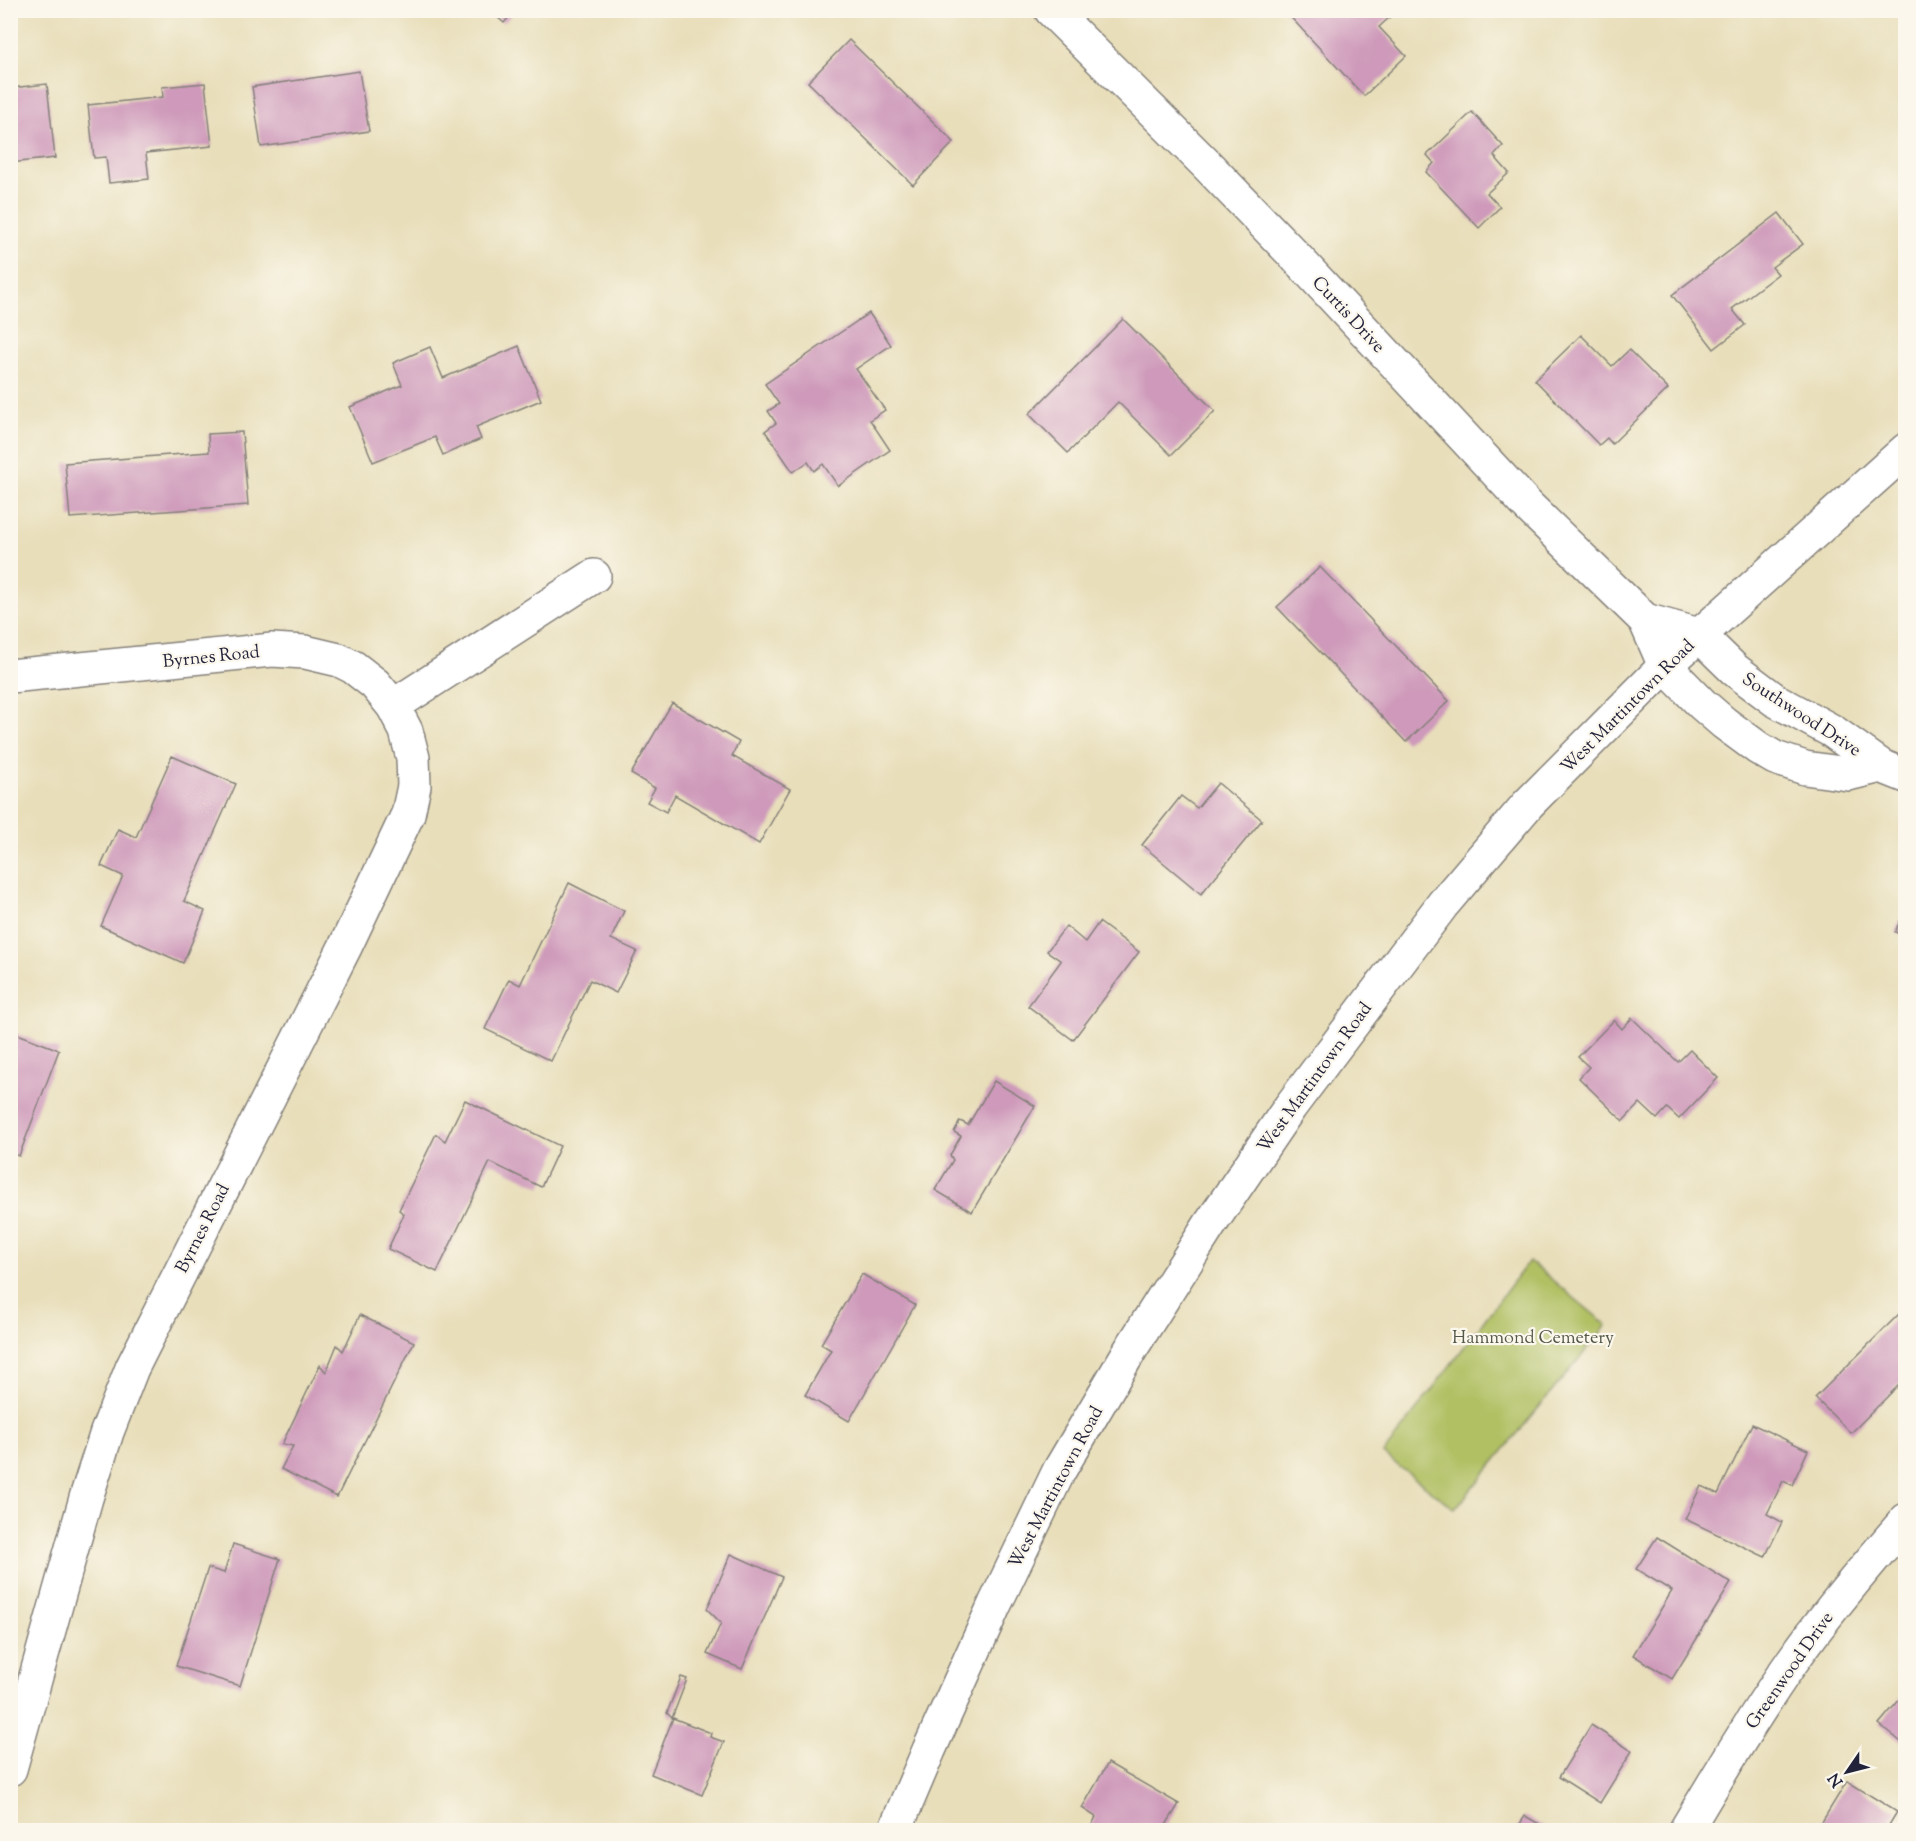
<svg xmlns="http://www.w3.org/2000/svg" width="1916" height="1841" viewBox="0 0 1916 1841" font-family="'Sorts Mill Goudy',serif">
<rect width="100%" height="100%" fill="#fbf7ec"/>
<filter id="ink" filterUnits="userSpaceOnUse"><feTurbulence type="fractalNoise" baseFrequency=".0167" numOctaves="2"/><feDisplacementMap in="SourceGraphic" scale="12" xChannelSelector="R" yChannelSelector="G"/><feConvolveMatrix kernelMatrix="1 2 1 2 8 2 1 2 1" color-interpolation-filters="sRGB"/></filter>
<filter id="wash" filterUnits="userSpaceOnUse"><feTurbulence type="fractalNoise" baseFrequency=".008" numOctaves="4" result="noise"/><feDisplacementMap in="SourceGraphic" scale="24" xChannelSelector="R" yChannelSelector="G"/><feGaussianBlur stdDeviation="1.35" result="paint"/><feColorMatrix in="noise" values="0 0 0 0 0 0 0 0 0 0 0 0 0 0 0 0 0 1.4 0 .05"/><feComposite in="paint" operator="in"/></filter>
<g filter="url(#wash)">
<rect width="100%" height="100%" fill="#e8deba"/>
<!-- green -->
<path fill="#b1c063" stroke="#6a714f" stroke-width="1.5" d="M1529 1261 1607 1325 1455 1509 1383 1454Z"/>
<g id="blocks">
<!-- building -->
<g fill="#ce99ba">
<path d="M489 10H515L504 23Z"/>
<path d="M1284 10H1385L1390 17 1379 27 1406 56 1364 96Z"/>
<path d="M849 40 954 142 913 185 808 82Z"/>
<path d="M359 71 369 131 261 147 252 87Z"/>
<path d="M205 83 212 146 146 153 149 179 109 183 106 157 94 158 88 105 163 97 162 87Z"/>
<path d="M47 84 55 158 10 163V105L13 104 11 88Z"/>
<path d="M1472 112 1503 146 1494 156 1509 173 1487 193 1500 207 1479 228 1426 172 1434 163 1427 155Z"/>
<path d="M1779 213 1803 244 1772 267 1778 274 1732 309 1745 325 1714 349 1672 295Z"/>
<path d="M869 313 891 345 856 369 885 410 870 420 890 450 838 486 823 464 814 471 808 462 793 472 765 431 776 423 768 411 779 404 765 384Z"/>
<path d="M1123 319 1215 411 1171 455 1118 402 1068 453 1029 414Z"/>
<path d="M1581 335 1612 366 1629 350 1668 389 1612 444 1607 438 1599 445 1535 380Z"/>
<path d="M519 346 541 400 476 427 481 439 443 455 435 437 373 462 350 407 402 385 393 363 430 347 443 378Z"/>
<path d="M242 432 248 505 70 518 65 463 209 452 208 434Z"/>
<path d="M1320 567 1449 701 1406 742 1277 607Z"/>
<path d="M672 703 739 742 732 756 790 789 759 844 675 795 666 812 647 802 655 788 631 774Z"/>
<path d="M172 756 236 784 184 901 205 911 183 963 101 926 123 876 101 866 118 829 136 837Z"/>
<path d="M1218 783 1262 820 1201 894 1142 845 1181 796 1197 808Z"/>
<path d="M569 883 624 911 611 939 637 951 616 993 590 980 551 1061 485 1029 509 979 520 985Z"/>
<path d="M1906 908V937L1895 932Z"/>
<path d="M1099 922 1139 952 1073 1040 1028 1006 1061 961 1047 951 1066 926 1085 942Z"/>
<path d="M1632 1018 1678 1062 1690 1050 1718 1078 1679 1119 1667 1108 1657 1119 1640 1103 1623 1121 1579 1078 1589 1067 1578 1057 1614 1020 1622 1029Z"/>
<path d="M10 1031 59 1050 19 1156 10 1153Z"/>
<path d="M994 1081 1035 1106 972 1212 935 1190 953 1160 950 1155 961 1136 954 1132 960 1121 968 1125Z"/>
<path d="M465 1100 560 1146 541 1187 490 1162 437 1272 388 1249 404 1214 399 1210 436 1134 445 1141Z"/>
<path d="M862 1274 915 1305 849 1421 805 1395 831 1350 821 1344Z"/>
<path d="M1906 1307V1378L1851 1433 1815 1398Z"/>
<path d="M360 1315 414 1342 337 1497 281 1469 293 1446 282 1444 320 1365 326 1372 337 1345 343 1351Z"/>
<path d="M1752 1424 1808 1450 1792 1485 1783 1481 1767 1514 1782 1522 1765 1557 1685 1519 1701 1486 1718 1494Z"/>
<path d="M1657 1537 1731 1583 1672 1679 1633 1655 1672 1591 1636 1569Z"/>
<path d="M233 1544 280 1559 240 1686 176 1666 208 1568 224 1573Z"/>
<path d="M731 1554 782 1577 742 1669 707 1654 721 1623 707 1609Z"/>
<path d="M681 1677 687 1679 672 1718 667 1713Z"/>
<path d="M1906 1692V1746L1879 1724Z"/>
<path d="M673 1718 711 1733 710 1737 724 1742 702 1795 651 1774Z"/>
<path d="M1591 1725 1632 1751 1600 1803 1559 1777Z"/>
<path d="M1108 1763 1179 1804 1163 1830H1089L1096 1817 1082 1808Z"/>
<path d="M1847 1781 1897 1812 1886 1830H1817Z"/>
<path d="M1525 1816 1550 1830H1516Z"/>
</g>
</g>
</g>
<g filter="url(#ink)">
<use href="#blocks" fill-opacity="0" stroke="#85807a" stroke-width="1.5"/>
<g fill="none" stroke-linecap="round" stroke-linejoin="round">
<!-- minor casing -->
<g stroke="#85807a" stroke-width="36">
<g id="minor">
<path d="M1051 10 1208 166 1293 254 1528 506 1645 620 1665 666 1702 704 1724 723 1758 748 1775 758 1805 768 1848 774 1881 766"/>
<path d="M1645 620 1699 635 1735 670 1775 700 1832 731 1881 766 1906 776"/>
<path d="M10 676 272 650 305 652 339 660 353 667 375 684 393 706 406 731 413 758 414 786 408 814 346 945 132 1368 107 1432 86 1498 10 1769"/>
<path d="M393 706 594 576"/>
<path d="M1686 1830C1719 1774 1753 1717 1791 1663 1826 1613 1866 1566 1906 1520"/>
</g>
</g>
<!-- secondary casing -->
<g stroke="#85807a" stroke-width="36">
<path id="secondary" d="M895 1830 929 1750 995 1604 1059 1471 1132 1347 1209 1226 1290 1107 1443 904 1528 804 1665 666 1906 450"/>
</g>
<!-- minor -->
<use href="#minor" stroke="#fff" stroke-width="33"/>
<!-- secondary -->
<use href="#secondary" stroke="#fff" stroke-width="33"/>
</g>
</g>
<g text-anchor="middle" stroke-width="4.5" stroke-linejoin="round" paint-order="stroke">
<!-- street labels -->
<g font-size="18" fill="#22223b" stroke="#fbf7ec">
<text transform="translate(1349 314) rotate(47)" y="6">Curtis Drive</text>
<text transform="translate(211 656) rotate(-6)" y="6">Byrnes Road</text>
<text transform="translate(1627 706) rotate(-45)" y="6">West Martintown Road</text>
<text transform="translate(1802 714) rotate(33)" y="6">Southwood Drive</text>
<text transform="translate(1314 1077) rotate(-54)" y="6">West Martintown Road</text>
<text transform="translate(202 1228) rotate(-63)" y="6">Byrnes Road</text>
<text transform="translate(1055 1487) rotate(-62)" y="6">West Martintown Road</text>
<text transform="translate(1789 1670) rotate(-55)" y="6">Greenwood Drive</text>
</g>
<!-- park labels -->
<g font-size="18" fill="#545949" stroke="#fbf7ec">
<text x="1533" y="1343">Hammond Cemetery</text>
</g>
</g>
<!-- margin -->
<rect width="1916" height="1841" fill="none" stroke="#fbf7ec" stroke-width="36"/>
<!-- north arrow -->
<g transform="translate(1847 1772) rotate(235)" stroke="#fbf7ec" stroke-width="4.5" paint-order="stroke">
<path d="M0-4.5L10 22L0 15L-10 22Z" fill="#22223b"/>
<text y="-9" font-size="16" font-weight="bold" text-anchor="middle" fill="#22223b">N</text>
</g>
</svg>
